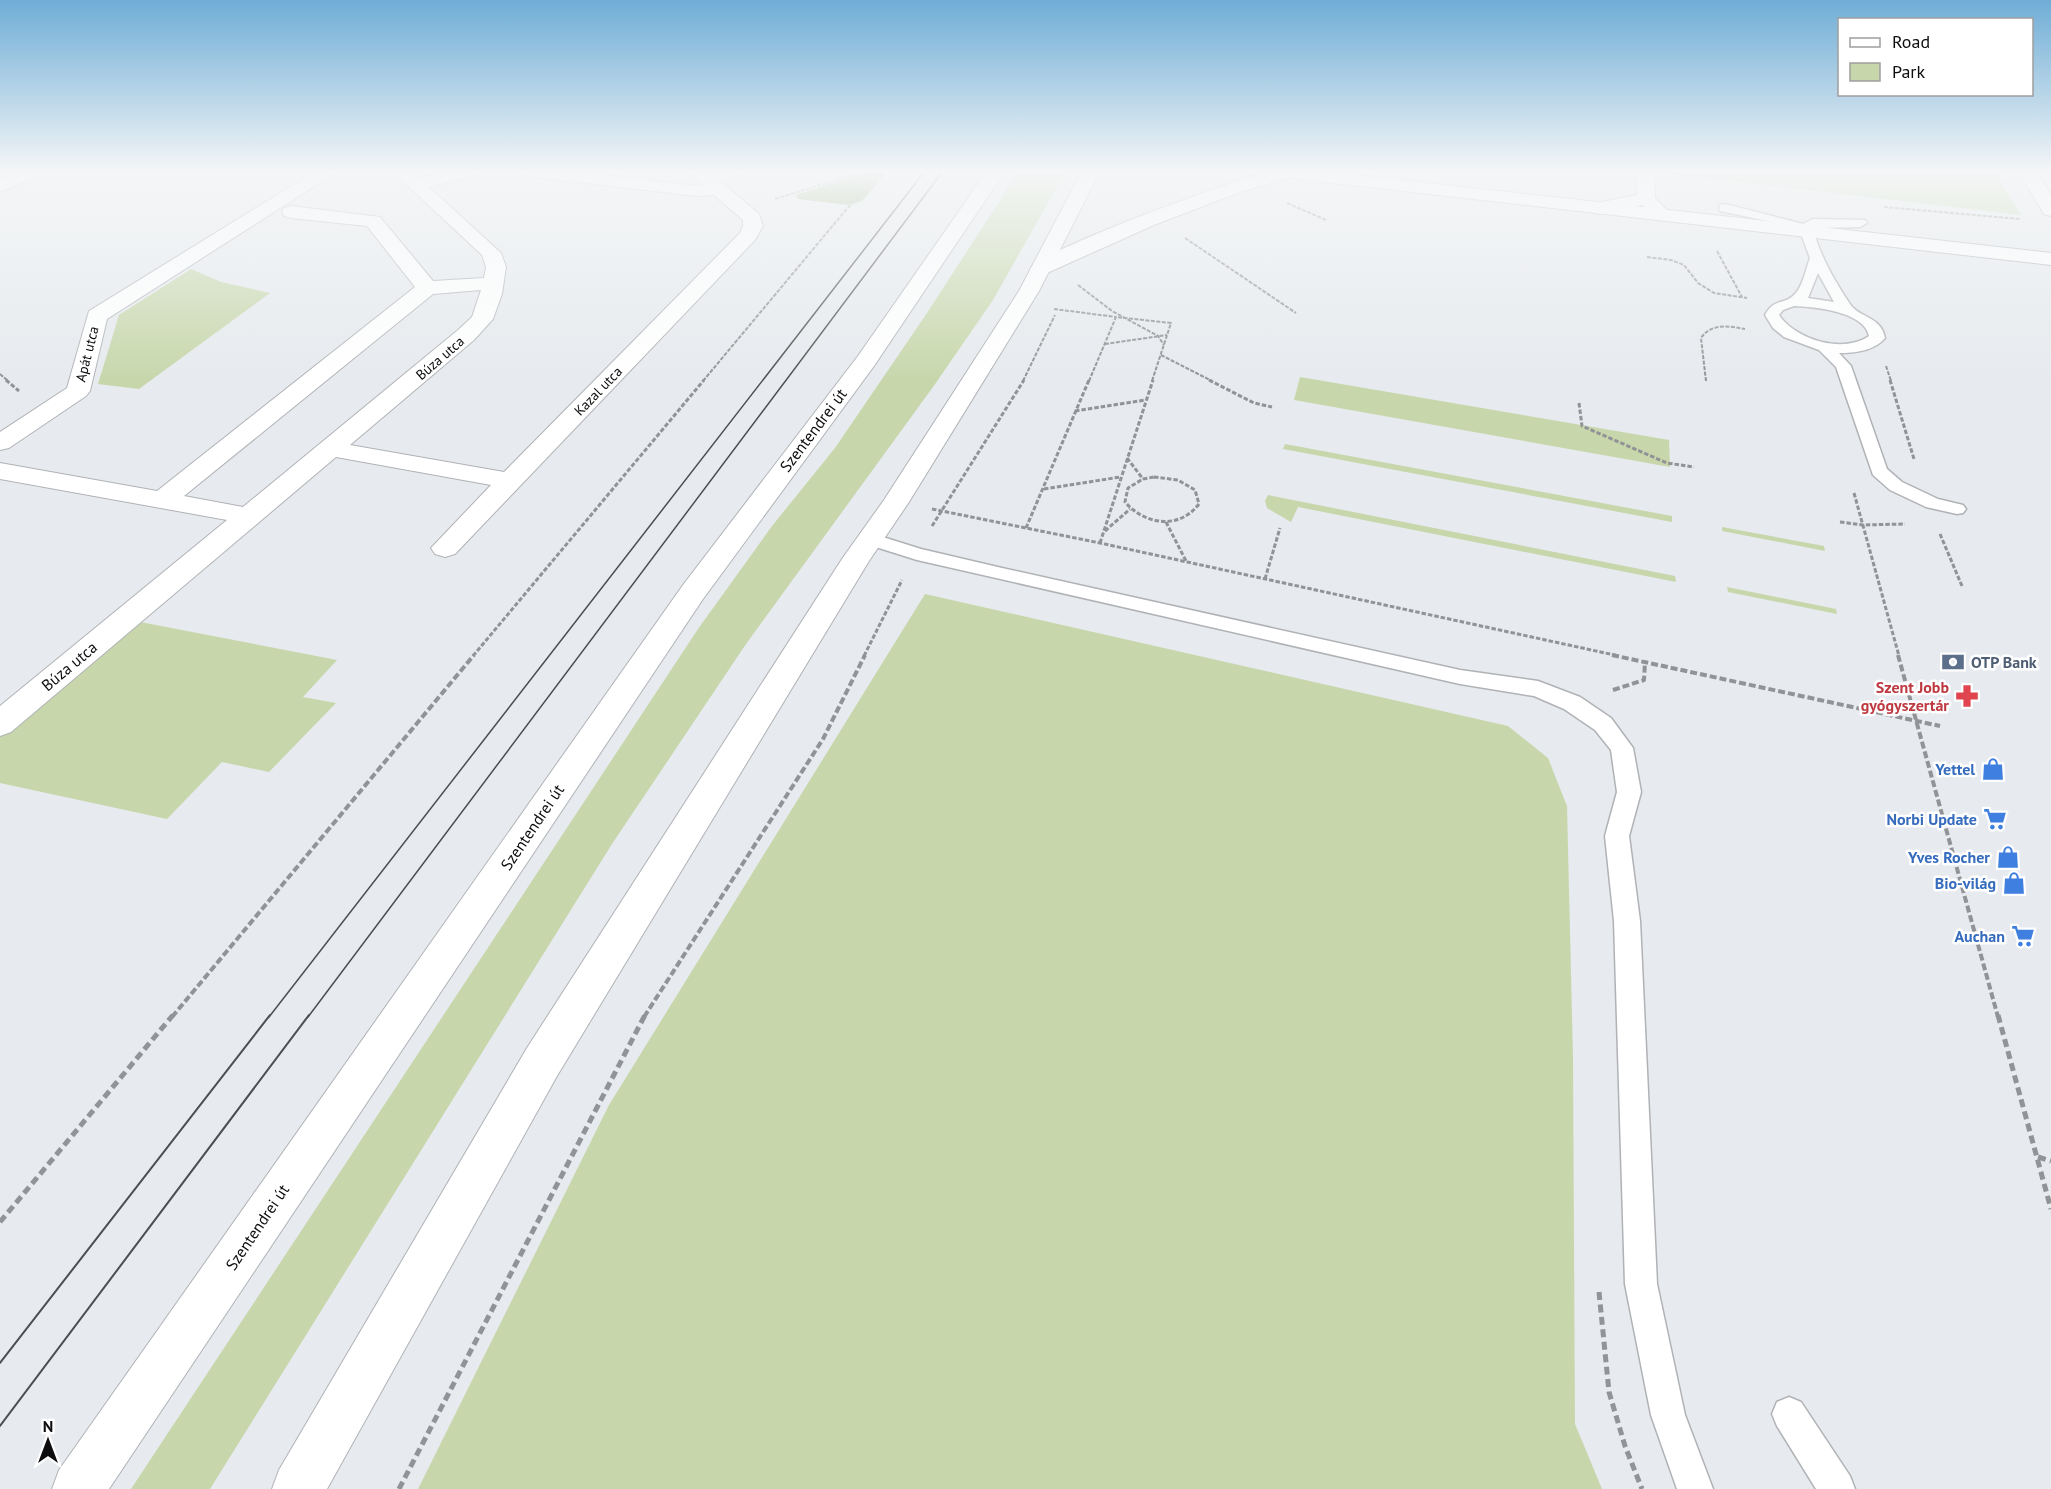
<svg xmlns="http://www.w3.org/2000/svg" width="2051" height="1489" viewBox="0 0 2051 1489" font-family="'PT Sans',sans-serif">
<rect width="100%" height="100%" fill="#e7eaee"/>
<!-- green -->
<g fill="#c7d7ab">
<path d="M1019 171H1066L993 300 933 387 746 644 612 844 210 1489H131L698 629 772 526 835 448 927 313Z"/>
<path d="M1670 171H1994L2021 215 1671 174Z"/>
<path d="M191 269 221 282 270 293 139 389 98 384 119 315Z"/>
<path d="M1300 377 1669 440 1670 467 1294 400Z"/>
<path d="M1285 444 1672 516V522L1283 449Z"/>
<path d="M1268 495 1675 576 1676 582 1298 507 1291 522 1267 508 1265 501Z"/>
<path d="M1722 527 1824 546 1825 551 1722 531Z"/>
<path d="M1727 587 1836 609 1837 614 1728 592Z"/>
<path d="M925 594 1508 726 1548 758 1567 806 1573 1057 1575 1424 1602 1489H418L609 1105Z"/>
<path d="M135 621 337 660 303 697 336 703 269 772 222 762 167 819 0 783V736Z"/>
</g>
<!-- forest -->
<path fill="#99ad74" d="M871 171H888L862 201 848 205 798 199 796 195Z"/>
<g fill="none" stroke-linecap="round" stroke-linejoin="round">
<!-- service casing -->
<g stroke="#b0b2b6" stroke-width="3">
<g id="service">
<path d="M1725 204 1803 224 1813 219 1865 220 1867 223 1860 227 1813 228C1819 254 1835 282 1850 304 1859 318 1881 316 1885 338 1874 351 1855 353 1839 353L1851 366 1887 469 1902 482 1938 499 1963 505 1966 509 1963 513 1957 514 1926 507 1890 490 1873 475 1836 367 1819 350 1784 337 1773 328 1765 315C1774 298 1785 305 1795 294 1803 286 1806 268 1810 258L1801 234 1773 222 1720 211 1719 208 1720 205ZM1818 273 1834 302 1808 298ZM1794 306C1814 307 1864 311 1869 336 1843 354 1796 340 1779 315L1783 310Z"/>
<path d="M870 533 921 549 1002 568 1460 670 1538 681 1580 697 1611 718 1633 748 1641 792 1629 836 1640 921 1657 1284 1685 1415 1713 1489H1677L1651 1415 1625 1284 1614 921 1605 836 1617 792 1611 750 1595 730 1564 709 1534 696 1460 684 917 560 863 543 861 539 863 535Z"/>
<path d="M1789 1397 1801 1402 1850 1476 1855 1489H1816L1777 1426 1772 1414 1777 1402Z"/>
</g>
</g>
<!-- pedestrian casing -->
<g stroke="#b0b2b6" stroke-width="2">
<path id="pedestrian" d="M18 171H41L38 175 0 192V180Z"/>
</g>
<!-- minor casing -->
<g stroke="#b0b2b6" stroke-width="2">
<g id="minor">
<path d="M316 171H338L107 319 90 391 86 396 9 448 0 450V432L67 388 89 311Z"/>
<path d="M392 171H412L420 178 449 171H480L477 175 429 187 501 253 506 267 502 294 493 319 474 340 350 445 504 472 740 233 743 226V220L714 195 697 196 525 176 519 175 516 171H573L697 186 703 185 689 171H745L742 175 720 181 759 214 763 226 755 240 455 554 445 557 435 554 431 548 491 485 336 457 11 732 0 736V706L227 520 0 479V463L157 491 415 287 367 226 291 218 284 216 282 212 284 208 291 206 380 217 433 281 484 278 486 267 482 255ZM481 290 472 317 458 330 243 507 184 496 433 294Z"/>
<path d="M1636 171H1654L1655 198 1672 215 1670 219H1656L1642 205 1599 214 1592 212 1590 208 1592 204 1637 195Z"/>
<path d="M2018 171H2036L2051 195V216L2044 214Z"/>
</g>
</g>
<!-- tertiary casing -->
<g stroke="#b0b2b6" stroke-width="2">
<path id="tertiary" d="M1270 171 1293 173 1290 177 1240 192 1154 225 1047 273H1033L1030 269C1045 248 1235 180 1270 171Z"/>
</g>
<!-- secondary casing -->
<g stroke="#b0b2b6" stroke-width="2">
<path id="secondary" d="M1262 171H1321L2051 253V265L1271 176 1265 175Z"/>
</g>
<!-- primary casing -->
<g stroke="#b0b2b6" stroke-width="2">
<g id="primary">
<path d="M987 171H1005L874 366 703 599 109 1489H52L59 1470 683 585 858 356Z"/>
<path d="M1082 171H1100L1039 291 909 502 869 561 557 1076 327 1489H272L279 1470 527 1048 842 559 884 500 1019 291Z"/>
</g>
</g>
<!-- path-far3 -->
<g stroke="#919396" stroke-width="2" stroke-dasharray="4 1.5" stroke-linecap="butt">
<path d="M1166 171 1183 173"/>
<path d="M775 199 866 171"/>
<path d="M1287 203 1326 220"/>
<path d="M1884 207 2020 219"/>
<path d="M1185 238 1296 313"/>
<path d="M1717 251 1742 297"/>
<path d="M1647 257 1671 260 1684 265 1698 283 1714 293 1747 298"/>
<path d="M1078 285 1112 311 1158 336 1164 345"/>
<path d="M1054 309 1116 317"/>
<path d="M1105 344 1167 335"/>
<path d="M1161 355 1212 381"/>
<path d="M1886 366 1891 381"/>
<path d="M0 374 8 381"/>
<path d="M703 381 845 211 883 171"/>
<path d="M1023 381 1055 315"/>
<path d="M1089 381 1116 317 1171 323 1152 381"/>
<path d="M1706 381 1701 338C1711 323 1729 326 1745 329"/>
</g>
<!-- path-far2 -->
<g stroke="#919396" stroke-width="3" stroke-dasharray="4.5 2" stroke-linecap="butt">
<path d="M6 380 19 391"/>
<path d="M1209 380 1254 403 1272 407"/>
<path d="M1890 380 1914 459"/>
<path d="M1579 403 1582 426 1667 463 1694 467"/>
<path d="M1075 411 1145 400"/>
<path d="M1127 458 1143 479"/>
<path d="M1154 477 1178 480 1195 490 1199 504C1179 530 1145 525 1125 502L1128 488 1143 479Z"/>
<path d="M1044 489 1120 477"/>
<path d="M1854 493 1899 656"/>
<path d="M932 509 1100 543 1619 656"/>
<path d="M1166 522 1186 561"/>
<path d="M1840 522 1863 525 1905 524"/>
<path d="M932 526 1024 380"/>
<path d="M1026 528 1089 380"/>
<path d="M1105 531 1130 509"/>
<path d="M1940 534 1962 586"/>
<path d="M1100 543 1153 380"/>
<path d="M1265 579 1280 528"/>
<path d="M473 656 704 380"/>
<path d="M864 656 902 580"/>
</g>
<!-- path-far1 -->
<g stroke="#919396" stroke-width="4" stroke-dasharray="7 3" stroke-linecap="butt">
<path d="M1612 655 1940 726"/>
<path d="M1898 655 1998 1017"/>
<path d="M1613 690 1644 680 1645 662"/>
<path d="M172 1017 474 655"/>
<path d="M644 1017 823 739 865 655"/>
</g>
<!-- path -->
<g stroke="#919396" stroke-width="5" stroke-dasharray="8 4.5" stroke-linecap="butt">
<path d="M1998 1015 2051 1209"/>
<path d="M2038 1157 2051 1161"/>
<path d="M0 1222 173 1015"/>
<path d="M1599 1292 1609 1392 1625 1446 1642 1489"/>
<path d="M399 1489 645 1015"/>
</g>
<!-- service -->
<use href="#service" fill="#fff" fill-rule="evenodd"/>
<!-- pedestrian -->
<use href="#pedestrian" fill="#fff" fill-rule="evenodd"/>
<!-- minor -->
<use href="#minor" fill="#fff" fill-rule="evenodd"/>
<!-- tertiary -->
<use href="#tertiary" fill="#fff" fill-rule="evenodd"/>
<!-- secondary -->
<use href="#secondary" fill="#fff" fill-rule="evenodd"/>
<!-- primary -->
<use href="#primary" fill="#fff" fill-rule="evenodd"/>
<!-- tram-far1 -->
<g stroke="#4c4d4f" stroke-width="1.5">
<path d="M269 1017 925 171"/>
<path d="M308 1017 943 171"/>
</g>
<!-- tram -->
<g stroke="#4c4d4f" stroke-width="2">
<path d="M0 1363 270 1015"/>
<path d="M0 1426 309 1015"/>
</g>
</g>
<!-- sky -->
<linearGradient id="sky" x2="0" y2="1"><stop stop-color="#6fadd6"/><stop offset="0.45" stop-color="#f4f6f7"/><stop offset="1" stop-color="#f4f6f7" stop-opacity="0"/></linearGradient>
<rect width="2051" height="380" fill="url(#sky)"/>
<!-- icons -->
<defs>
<g id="bank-bare" transform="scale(1.8)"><path d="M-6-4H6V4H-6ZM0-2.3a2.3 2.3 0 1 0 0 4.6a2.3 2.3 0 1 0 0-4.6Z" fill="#5c6f8a" stroke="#fff" stroke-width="2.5" paint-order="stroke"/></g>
<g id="pharmacy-bare" transform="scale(1.8)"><path d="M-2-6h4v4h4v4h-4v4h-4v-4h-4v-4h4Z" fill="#e0444e" stroke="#fff" stroke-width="2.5" paint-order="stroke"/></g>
<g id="shop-bare" transform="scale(1.8)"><path d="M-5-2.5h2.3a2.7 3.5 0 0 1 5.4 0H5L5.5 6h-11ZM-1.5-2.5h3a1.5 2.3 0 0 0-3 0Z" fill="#3f7fe0" stroke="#fff" stroke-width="2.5" paint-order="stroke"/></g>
<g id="supermarket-bare" transform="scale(1.8)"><path d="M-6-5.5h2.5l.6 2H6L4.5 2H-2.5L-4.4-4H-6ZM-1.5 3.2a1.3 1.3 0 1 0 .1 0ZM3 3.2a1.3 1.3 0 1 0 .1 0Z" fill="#3f7fe0" stroke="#fff" stroke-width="2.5" paint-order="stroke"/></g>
</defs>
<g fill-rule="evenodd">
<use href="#bank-bare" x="1953" y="662"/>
<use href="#pharmacy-bare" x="1967" y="696"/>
<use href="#shop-bare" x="1993" y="769"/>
<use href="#supermarket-bare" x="1995" y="819"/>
<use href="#shop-bare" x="2008" y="857"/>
<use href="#shop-bare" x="2014" y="883"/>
<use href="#supermarket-bare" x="2023" y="936"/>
</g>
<g text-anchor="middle" stroke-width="5" stroke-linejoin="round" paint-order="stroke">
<!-- far-street labels -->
<g font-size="14" fill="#0d0d0f" stroke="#fff">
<text transform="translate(87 354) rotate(-76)" y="5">Apát utca</text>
<text transform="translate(440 358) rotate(-41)" y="5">Búza utca</text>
<text transform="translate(598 391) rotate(-46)" y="5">Kazal utca</text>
</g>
<!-- street labels -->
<g font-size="16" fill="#0d0d0f" stroke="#fff">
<text transform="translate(813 430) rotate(-53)" y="6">Szentendrei út</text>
<text transform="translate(69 666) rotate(-40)" y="6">Búza utca</text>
<text transform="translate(532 827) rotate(-56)" y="6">Szentendrei út</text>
<text transform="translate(257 1227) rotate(-56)" y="6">Szentendrei út</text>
</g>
<!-- service labels -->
<g font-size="16" font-weight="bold" fill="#4e5e75" stroke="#fff" text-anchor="start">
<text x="1971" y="668">OTP Bank</text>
</g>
<!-- health labels -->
<g font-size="16" font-weight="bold" fill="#be3a42" stroke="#fff" text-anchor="end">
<text x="1949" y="693">Szent Jobb<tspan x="1949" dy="18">gyógyszertár</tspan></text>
</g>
<!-- shop labels -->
<g font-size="16" font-weight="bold" fill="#366cbe" stroke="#fff" text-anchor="end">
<text x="1975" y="775">Yettel</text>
<text x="1977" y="825">Norbi Update</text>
<text x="1990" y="863">Yves Rocher</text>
<text x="1996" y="889">Bio-világ</text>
<text x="2005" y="942">Auchan</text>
</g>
</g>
<!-- legend -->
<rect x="1838" y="18" width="195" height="78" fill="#ffffff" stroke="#9e9e9f" stroke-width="1.5"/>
<rect x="1850" y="38" width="30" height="9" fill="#ffffff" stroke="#9e9e9f" stroke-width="1.5"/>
<text x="1892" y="48" font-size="18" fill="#0d0d0f">Road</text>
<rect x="1850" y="63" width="30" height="18" fill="#c7d7ab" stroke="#9e9e9f" stroke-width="1.5"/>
<text x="1892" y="78" font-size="18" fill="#0d0d0f">Park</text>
<!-- north arrow -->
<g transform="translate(48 1441)" stroke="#ffffff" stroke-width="4.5" paint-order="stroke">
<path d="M0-4.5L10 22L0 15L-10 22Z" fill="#0d0d0f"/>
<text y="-9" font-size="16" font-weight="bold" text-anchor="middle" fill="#0d0d0f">N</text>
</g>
</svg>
